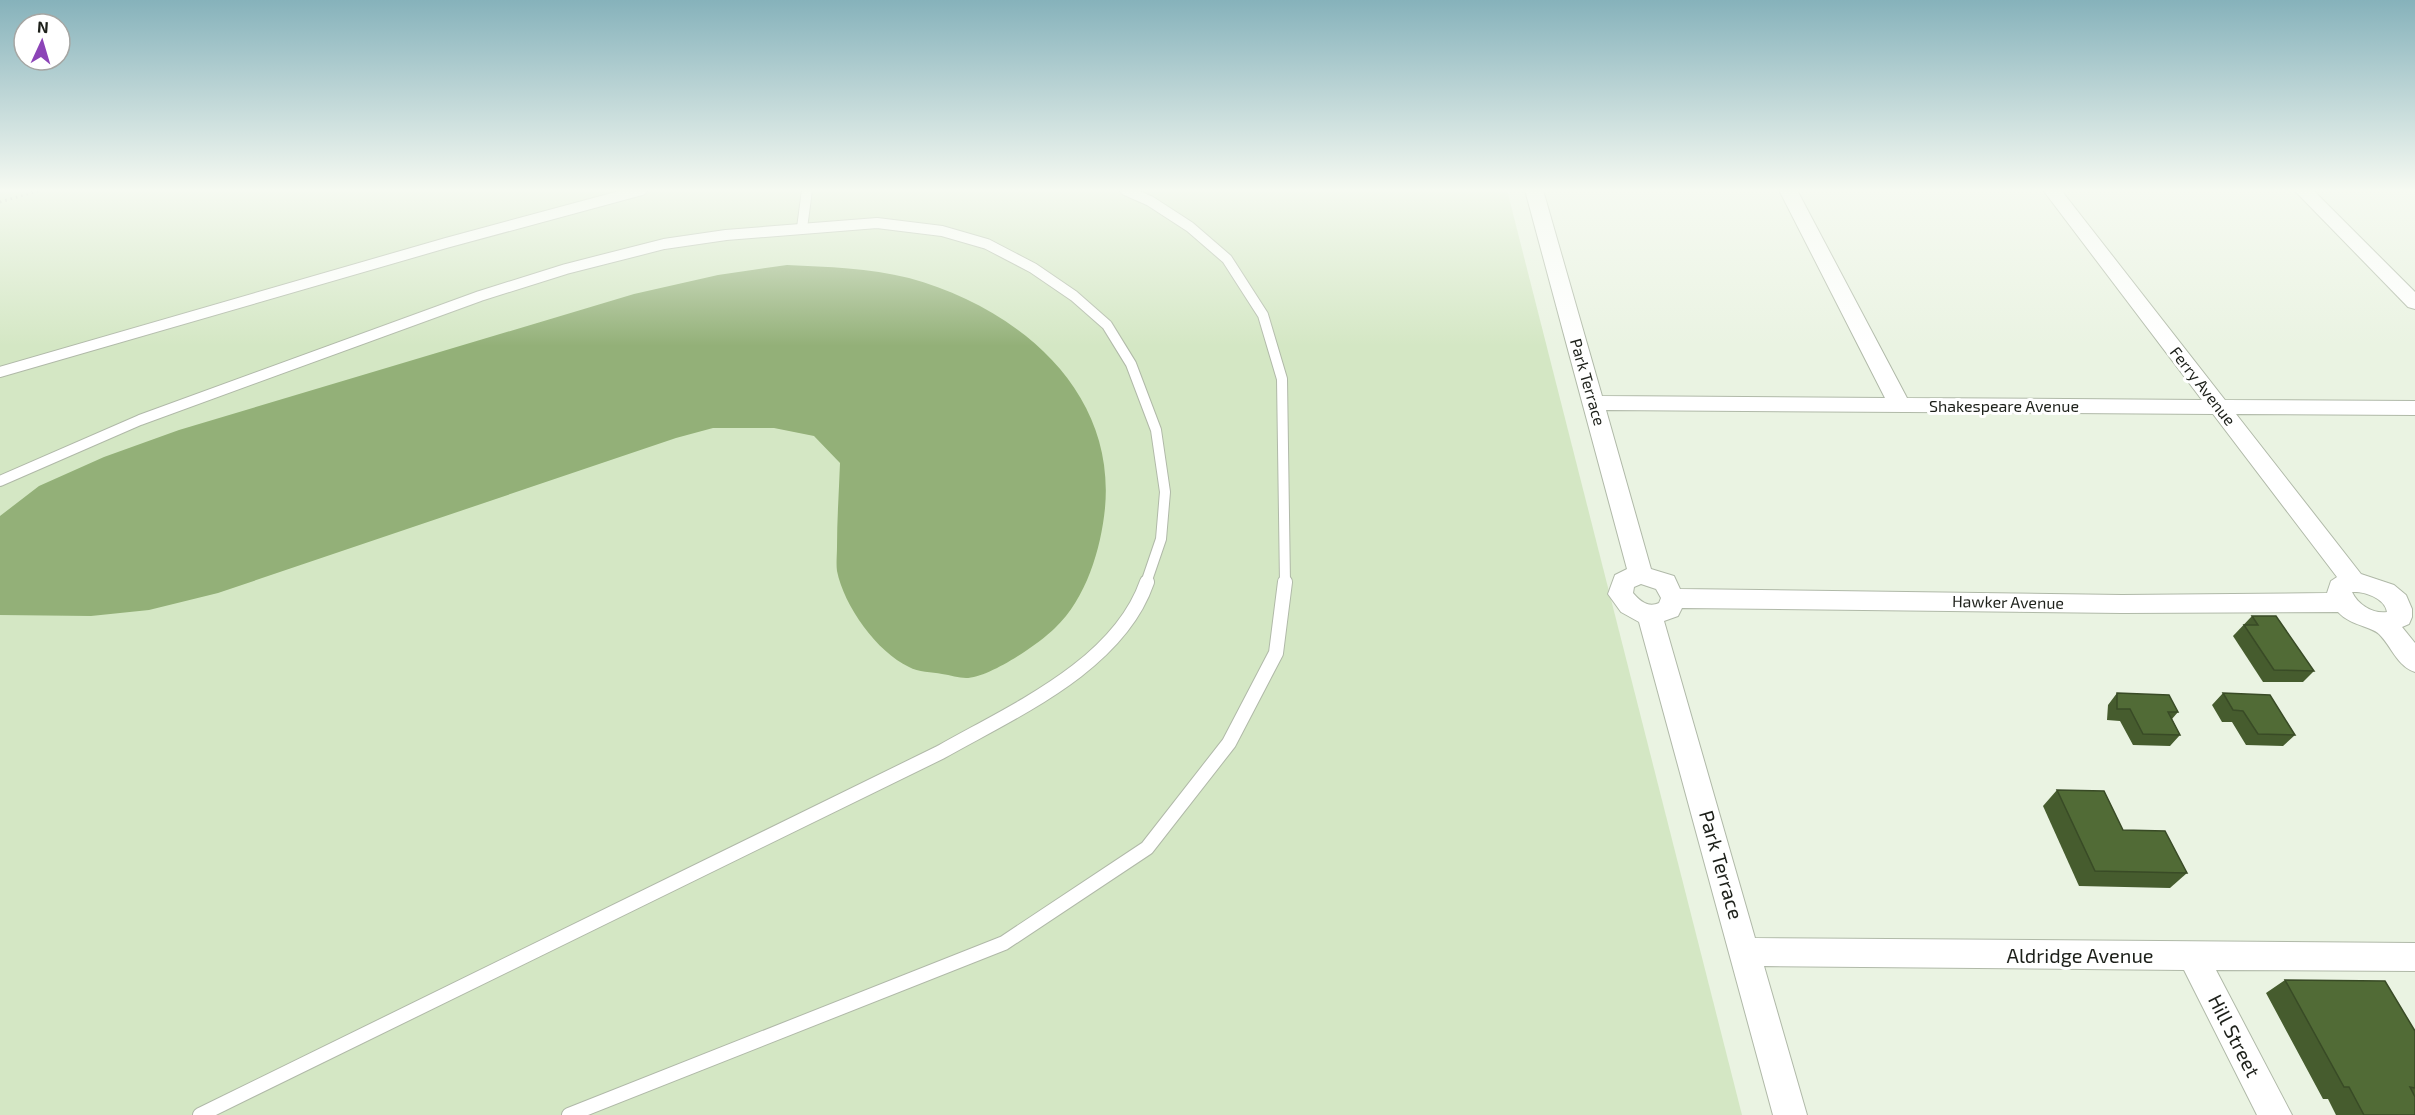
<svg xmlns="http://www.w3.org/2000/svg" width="2415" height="1115" viewBox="0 0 2415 1115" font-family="'Exo 2',sans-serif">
<rect width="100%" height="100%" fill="#eaf3e2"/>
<!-- green -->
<path fill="#d4e7c4" d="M0 190H1507L1742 1115H0Z"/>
<!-- water -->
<path fill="#93b078" d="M787 265C828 267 869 268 909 278 1015 307 1116 388 1105 508 1101 549 1086 599 1055 628 1039 644 989 678 966 678 959 678 950 675 942 674 932 672 918 672 909 667 877 652 844 606 837 571 836 564 837 554 837 547 837 519 839 491 840 463L814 436 774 428H713L676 438 218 593 149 610 91 616 0 615V516L39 486 104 457 179 430 634 294 718 275Z"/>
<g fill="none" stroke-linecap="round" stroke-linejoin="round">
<!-- lane-far1 casing -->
<g stroke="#b0b9a8" stroke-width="12">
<g id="lane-far1">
<path d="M1125 190 1150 201 1190 227 1227 259 1263 315 1282 379 1285 583"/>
<path d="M802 228 807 190"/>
<path d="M0 372 446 243 642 190"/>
<path d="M0 481 140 420 480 296 566 269 664 244 726 235 877 223 942 231 987 244 1033 268 1074 296 1107 325 1131 364 1156 430 1165 492 1161 539 1146 583"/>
</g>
</g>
<!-- lane casing -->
<g stroke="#b0b9a8" stroke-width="16">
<g id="lane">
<path d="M200 1115 941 752C1013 711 1118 666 1147 582"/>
<path d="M569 1115 1004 943 1147 848 1229 743 1276 653 1285 582"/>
</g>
</g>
<!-- street casing -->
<g stroke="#b0b9a8" stroke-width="2">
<g id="street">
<path d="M1525 190H1543L1602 396 1885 398 1779 190H1797L1907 398 2202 400 2043 190H2061L2225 400 2415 401V415L2236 414 2361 574 2394 585 2406 595 2412 609V617L2409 624 2402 627 2415 643V672C2397 666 2392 647 2379 634 2371 626 2351 626 2338 612L2122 613 1682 608 1678 616 1664 621 1755 938 2415 943V971L2216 970 2292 1115H2257L2184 970 1764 966 1807 1115H1773L1639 622 1621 612 1608 594 1615 575 1627 569ZM1606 410 2213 414 2337 577 2331 581 2327 593 2122 595 1680 589 1674 576 1651 569ZM1641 584 1656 589 1661 598 1659 603C1648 608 1640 601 1633 593L1634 587ZM2352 592C2364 591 2385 598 2387 612 2373 614 2358 605 2352 592Z"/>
<path d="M2294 190H2313L2415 292V309L2408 307Z"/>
</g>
</g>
<!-- path -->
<path stroke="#a4aa9d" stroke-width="3" stroke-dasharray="1.5 4" stroke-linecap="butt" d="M0 202 41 190"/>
<!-- lane-far1 -->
<use href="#lane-far1" stroke="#fff" stroke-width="10"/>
<!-- lane -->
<use href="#lane" stroke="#fff" stroke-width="14"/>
<!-- street -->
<use href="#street" fill="#fff" fill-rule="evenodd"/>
</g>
<!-- wall -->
<g fill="#465c2e">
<path d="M2252 616 2314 671 2303 682H2263L2233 636Z"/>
<path d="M2117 693 2178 712 2172 719 2180 735 2170 746 2133 745 2120 721 2107 720 2108 705Z"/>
<path d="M2223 693 2295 735 2283 746 2246 745 2232 722H2222L2212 705Z"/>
<path d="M2057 790 2123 830 2187 873 2170 888 2079 886 2043 806Z"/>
<path d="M2285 980 2415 1031V1115H2336L2328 1099H2323L2266 993Z"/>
</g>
<!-- building -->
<g fill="#516b36" stroke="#394b26" stroke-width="1.5">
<path d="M2252 616H2276L2314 671 2274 670 2244 625H2258Z"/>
<path d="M2117 693 2169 695 2178 712H2168L2180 735 2143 734 2130 709H2117Z"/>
<path d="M2223 693 2270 695 2295 735 2258 734 2243 711 2233 710Z"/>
<path d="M2057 790 2104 791 2123 830 2165 831 2187 873 2095 871Z"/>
<path d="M2285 980 2385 981 2415 1031V1088L2410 1087 2415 1097V1115H2364L2349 1087H2344Z"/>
</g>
<!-- sky -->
<linearGradient id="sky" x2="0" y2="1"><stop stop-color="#86b2bb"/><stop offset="0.55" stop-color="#f6faf2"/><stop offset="1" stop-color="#f6faf2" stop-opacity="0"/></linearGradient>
<rect width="2415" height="346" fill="url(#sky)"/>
<g text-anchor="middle" stroke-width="6" stroke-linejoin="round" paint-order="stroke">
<!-- street labels -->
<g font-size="16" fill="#1d201a" stroke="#fff">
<text transform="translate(1588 382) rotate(74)" y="6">Park Terrace</text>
<text transform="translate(2203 386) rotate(52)" y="6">Ferry Avenue</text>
<text x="2004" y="412">Shakespeare Avenue</text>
<text transform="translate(2008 602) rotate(1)" y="6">Hawker Avenue</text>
</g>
<!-- near-street labels -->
<g font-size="20" fill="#1d201a" stroke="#fff">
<text transform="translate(1721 865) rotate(74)" y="7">Park Terrace</text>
<text x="2080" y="963">Aldridge Avenue</text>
<text transform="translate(2234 1036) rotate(63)" y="7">Hill Street</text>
</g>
</g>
<!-- north arrow -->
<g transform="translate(42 42) rotate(4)"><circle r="28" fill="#ffffff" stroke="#a5a6a3" stroke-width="1.5"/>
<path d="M0-4.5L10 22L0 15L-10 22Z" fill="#8c44b7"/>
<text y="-9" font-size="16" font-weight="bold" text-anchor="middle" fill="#1d201a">N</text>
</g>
</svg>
